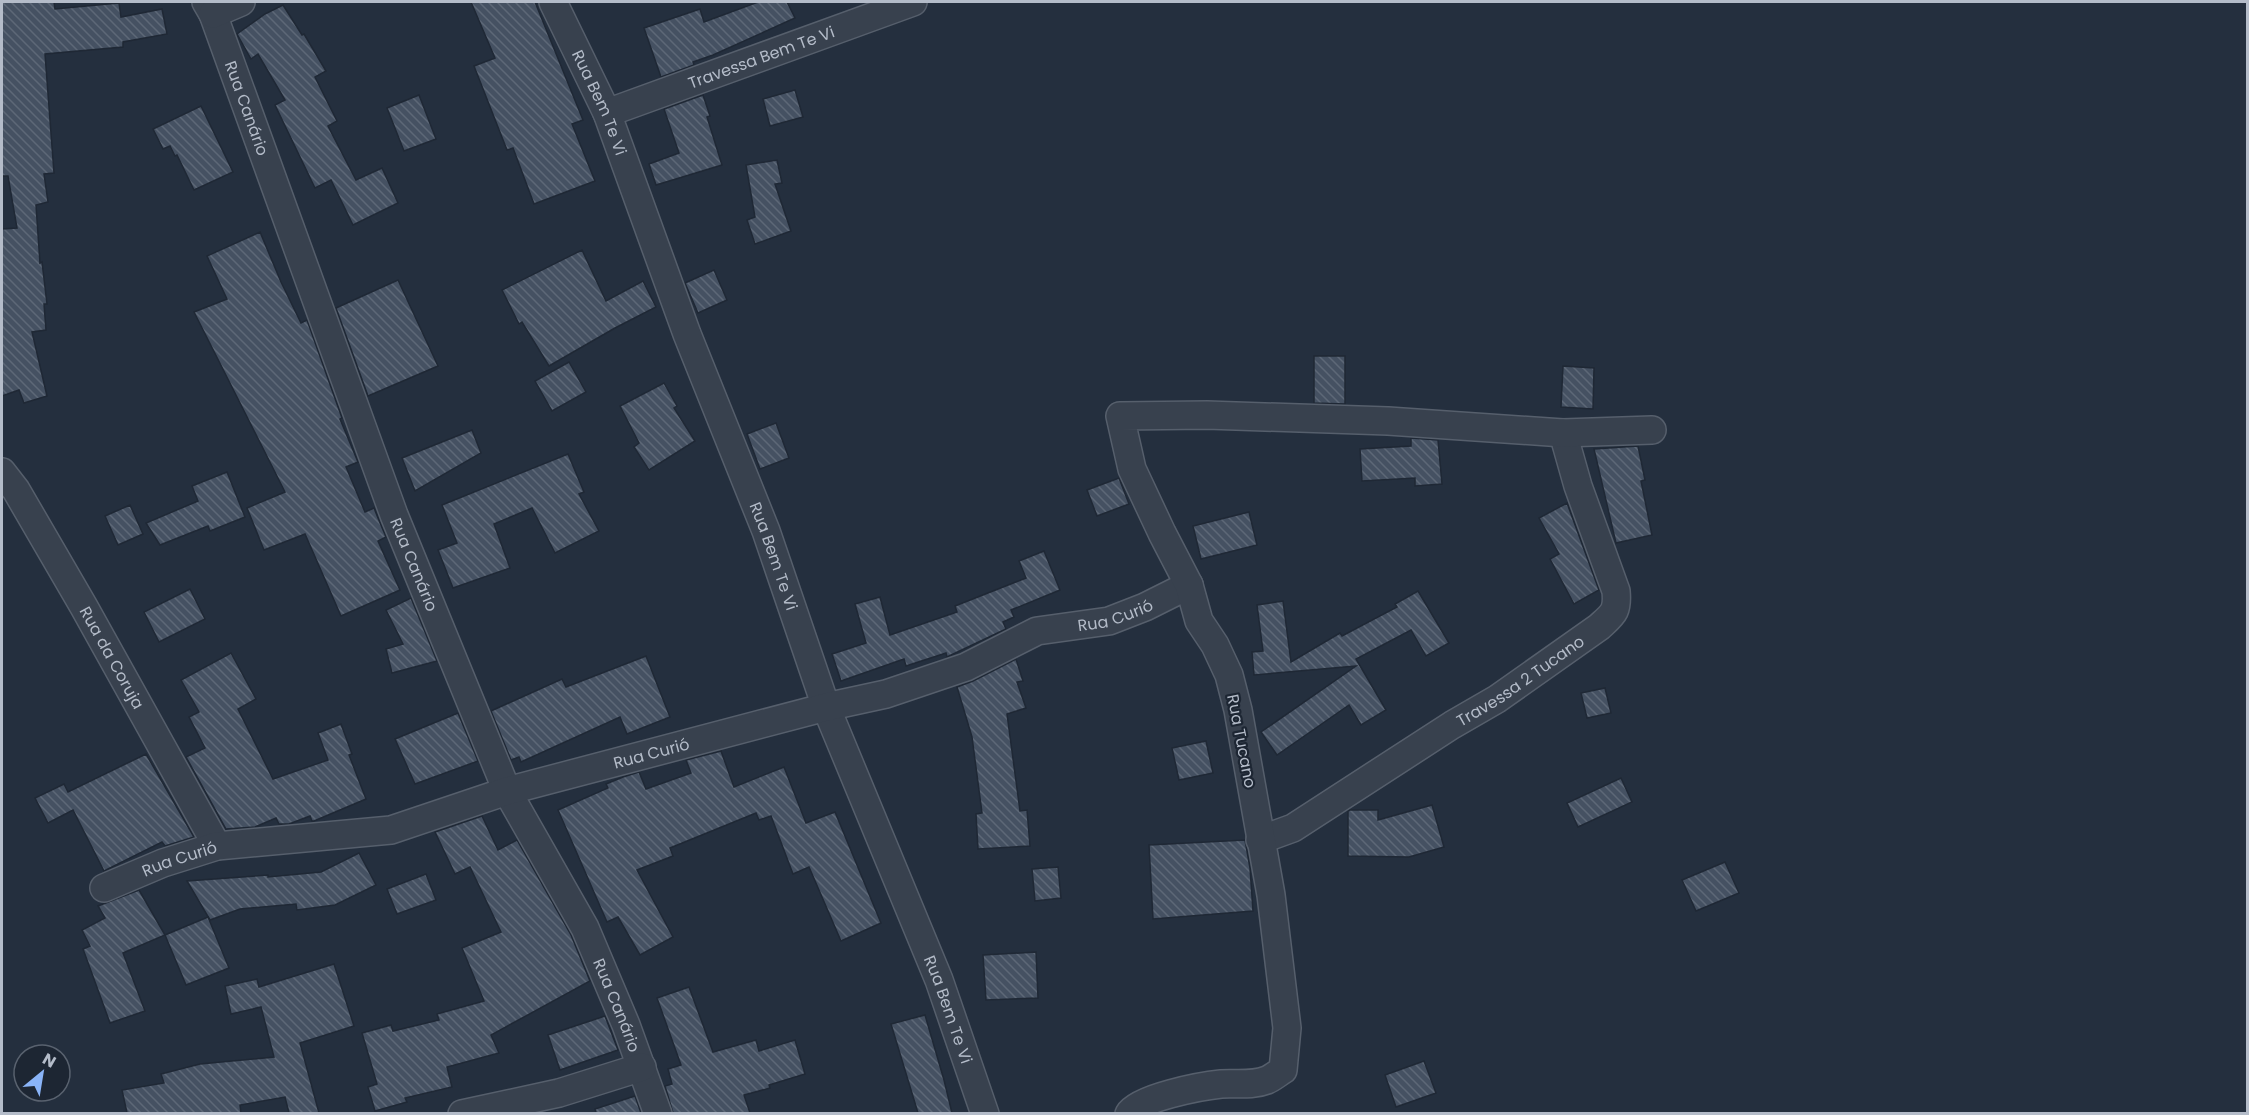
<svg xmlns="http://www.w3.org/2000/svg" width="2249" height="1115" viewBox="0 0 2249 1115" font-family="Poppins,sans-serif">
<defs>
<pattern id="building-back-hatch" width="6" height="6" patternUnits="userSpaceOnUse" patternTransform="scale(1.5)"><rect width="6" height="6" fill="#455162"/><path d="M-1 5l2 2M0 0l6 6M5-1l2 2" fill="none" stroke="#5d6877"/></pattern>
</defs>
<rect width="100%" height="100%" fill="#242f3e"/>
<!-- building -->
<g fill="url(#building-back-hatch)" stroke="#1f2835" stroke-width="1.5">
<path d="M2 2H54L55 9 119 3 121 17 162 9 167 34 123 42V47L45 54 54 173 44 174 48 202 36 205 40 263 42 262 47 304H44L46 330 32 332 47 396 24 403 19 390 2 396V229L17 228 8 176H2Z"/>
<path d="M471 2H535L583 120 572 124 595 181 534 204 513 148 507 150 474 66 495 58Z"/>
<path d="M758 2H787L795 18 713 55 693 62 694 65 661 77 644 28 700 9 704 22Z"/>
<path d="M283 5 302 35 304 34 326 71 315 77 337 121 328 126 356 180 382 168 398 203 353 225 331 180 315 188 275 105 285 100 258 54 251 59 237 34 265 14Z"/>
<path d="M795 90 803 117 770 126 763 99Z"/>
<path d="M419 95 436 139 404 151 387 108Z"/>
<path d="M703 95 710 116 707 117 722 165 656 185 649 164 679 153 664 109Z"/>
<path d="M201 106 233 172 194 190 177 155 175 156 170 146 163 149 153 129Z"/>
<path d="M777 160 782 183 775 184 791 231 755 244 747 220 755 217 746 165Z"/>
<path d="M260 232 281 282 301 323 307 320 342 418 340 419 358 462 346 467 365 512 374 508 378 518 386 537 378 541 400 590 341 616 305 534 264 550 247 508 285 492 194 312 227 299 207 256Z"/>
<path d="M582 250 606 301 643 281 656 307 615 328 549 366 522 322 519 324 502 290Z"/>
<path d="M714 270 727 300 698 313 685 283Z"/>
<path d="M398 280 438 366 368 396 336 308Z"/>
<path d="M1314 356H1345V404L1314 403Z"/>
<path d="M569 362 586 392 552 411 535 381Z"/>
<path d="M1563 366 1594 368 1593 409 1561 407Z"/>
<path d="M664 383 677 406 674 408 695 441 649 470 634 447 639 443 620 406Z"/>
<path d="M776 423 789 458 760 469 747 434Z"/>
<path d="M472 430 481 453 415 491 402 458Z"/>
<path d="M1411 438 1438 440 1442 484 1415 486V478L1362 481 1360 449 1411 446Z"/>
<path d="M1638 446 1645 480 1641 481 1652 535 1616 543 1594 449Z"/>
<path d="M568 454 584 492 579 494 599 531 555 553 532 508 494 524 510 568 453 588 438 550 457 543 442 505Z"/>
<path d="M227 472 245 517 210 531 208 526 160 545 146 523 198 501 192 486Z"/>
<path d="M1119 478 1129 504 1097 516 1087 490Z"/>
<path d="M1567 503 1599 590 1574 604 1550 559 1559 554 1539 518Z"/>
<path d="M130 505 143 534 118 545 105 516Z"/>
<path d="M1249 512 1257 545 1201 559 1193 526Z"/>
<path d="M1044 551 1060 590 1011 610 1014 617 1003 622 1006 629 947 657 946 653 906 666 904 659 841 681 832 654 866 643 855 604 880 597 890 635 957 612 955 606 1026 578 1019 561Z"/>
<path d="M190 589 205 619 159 642 144 612Z"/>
<path d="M1418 591 1449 643 1426 656 1411 630 1356 659 1386 710 1361 725 1349 705 1277 755 1261 732 1356 666 1254 675 1252 652 1263 651 1257 605 1283 601 1291 662 1340 633 1342 636 1397 607 1395 604Z"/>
<path d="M411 598 437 661 392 673 386 649 403 644 386 610Z"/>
<path d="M231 653 256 699 238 709 273 779 328 760 318 733 341 724 352 754 349 755 366 799 314 821H312L310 816 289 824H279L276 818 255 827 226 829 186 757 205 748 189 717 199 712 181 680Z"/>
<path d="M646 656 670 717 627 734 620 717 521 762 519 757 511 760 491 711 562 679 566 687Z"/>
<path d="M1016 659 1023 681 1017 682 1026 708 1007 714 1020 811 1027 810 1030 846 978 849 976 814 982 813 972 737 957 687 973 681Z"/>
<path d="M1605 688 1611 713 1587 718 1581 693Z"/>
<path d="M458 713 478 761 415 784 395 739Z"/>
<path d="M1206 741 1213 773 1179 780 1172 748Z"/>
<path d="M721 751 734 787 784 767 806 823 835 812 881 923 841 941 809 867 793 874 771 816 759 820 756 813 670 848 673 856 637 870 673 937 640 955 618 917 607 922 558 810 608 788 606 784 623 777 639 772 646 789 691 773 686 760Z"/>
<path d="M146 754 194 837 165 846 162 842 104 871 73 810 48 823 35 798 64 784 68 792Z"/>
<path d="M1621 778 1632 802 1578 827 1567 803Z"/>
<path d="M1432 805 1444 847 1409 857 1348 856V811L1350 810H1378V820Z"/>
<path d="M482 816 498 850 517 840 571 935 590 981 491 1035 499 1053 447 1067 452 1087 405 1098 407 1102 375 1111 368 1087 377 1084 362 1033 391 1025 393 1031 439 1020 437 1014 484 1001 462 948 501 932 470 867 455 874 435 832Z"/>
<path d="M1245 840 1250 868 1253 911 1153 919 1149 845Z"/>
<path d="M359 853 376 885 335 905 297 910 296 904 240 909 210 920 187 881 268 875V877L321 872Z"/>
<path d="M1725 862 1739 893 1696 911 1682 880Z"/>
<path d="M1058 867 1061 898 1035 901 1032 869Z"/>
<path d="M426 874 436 900 397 914 387 889Z"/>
<path d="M139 890 165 935 123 953 145 1011 110 1023 83 949 90 946 82 930 105 918 98 906Z"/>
<path d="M208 917 229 968 186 985 165 935Z"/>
<path d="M1036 952 1038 998 986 1000 983 955Z"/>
<path d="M334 964 354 1026 300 1043 319 1113H289L285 1097 240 1105 241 1113H127L122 1090 164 1083 161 1074 200 1064 274 1057 261 1007 231 1014 225 986 257 979 259 987Z"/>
<path d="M689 987 713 1052 756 1040 759 1051 795 1040 805 1074 769 1085 770 1088 744 1095 750 1113H673L665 1086 672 1084 668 1069 681 1065 657 998Z"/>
<path d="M925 1015 944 1080 952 1113H918L891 1024Z"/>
<path d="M605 1016 618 1050 560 1070 548 1035Z"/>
<path d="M1424 1061 1436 1093 1396 1107 1385 1075Z"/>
<path d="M635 1096 641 1113H596L595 1109Z"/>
</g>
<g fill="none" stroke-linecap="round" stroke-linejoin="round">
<!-- minor casing -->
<g stroke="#565f6c" stroke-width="30">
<g id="minor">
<path id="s1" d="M206 2 213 14 394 515 507 791 585 928 626 1025 658 1114"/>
<path id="s2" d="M553 2 607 113 687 334 766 531 826 707 939 980 985 1114"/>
<path d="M213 14 241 2"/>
<path id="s3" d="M607 113 913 2"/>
<path id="s4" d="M2 472 16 490 84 607 217 846"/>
<path id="s5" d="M1260 840 1293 828 1452 725 1497 699 1599 627C1613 614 1618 612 1616 591L1578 486 1563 433"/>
<path id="s6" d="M104 888 163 863 217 846 391 830 507 791 826 707 886 694 966 667 1037 631 1109 621 1145 607 1189 585"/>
<path d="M462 1114 559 1093 642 1067"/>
<path d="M1129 1114C1138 1098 1201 1086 1221 1084 1236 1083 1252 1086 1267 1080 1272 1078 1278 1073 1283 1070L1287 1028 1271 895 1238 710 1229 675 1215 645 1199 621 1189 585 1162 533 1132 469 1120 416 1207 415 1388 421 1563 433 1652 430"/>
</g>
</g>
<!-- minor -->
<use href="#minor" stroke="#38414e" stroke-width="27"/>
</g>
<g text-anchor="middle" stroke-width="4.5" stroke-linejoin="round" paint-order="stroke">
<!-- street labels -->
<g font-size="16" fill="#b4bcc9" stroke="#1d2633">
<text dy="6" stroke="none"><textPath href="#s3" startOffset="164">Travessa Bem Te Vi</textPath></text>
<text dy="6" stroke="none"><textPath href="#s2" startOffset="111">Rua Bem Te Vi</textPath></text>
<text dy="6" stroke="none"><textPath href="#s1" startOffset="114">Rua Canário</textPath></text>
<text dy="6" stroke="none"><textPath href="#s2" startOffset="597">Rua Bem Te Vi</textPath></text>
<text dy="6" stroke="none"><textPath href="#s1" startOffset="600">Rua Canário</textPath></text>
<text dy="6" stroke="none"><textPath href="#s6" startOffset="1053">Rua Curió</textPath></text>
<text dy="6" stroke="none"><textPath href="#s4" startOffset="216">Rua da Coruja</textPath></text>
<text dy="6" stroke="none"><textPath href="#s5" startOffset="306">Travessa 2 Tucano</textPath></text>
<text transform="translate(1242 741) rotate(79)" y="6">Rua Tucano</text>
<text dy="6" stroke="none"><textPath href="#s6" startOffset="567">Rua Curió</textPath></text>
<text dy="6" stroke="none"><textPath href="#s6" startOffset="81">Rua Curió</textPath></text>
<text dy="6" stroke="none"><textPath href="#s1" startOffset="1086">Rua Canário</textPath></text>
<text dy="6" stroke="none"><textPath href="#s2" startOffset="1083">Rua Bem Te Vi</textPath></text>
</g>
</g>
<!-- border -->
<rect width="2249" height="1115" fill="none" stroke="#b4bcc9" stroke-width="6"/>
<!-- north arrow -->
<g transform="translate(42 1073) rotate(30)"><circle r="28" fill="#1d2633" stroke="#59626f" stroke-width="1.5"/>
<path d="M0-4.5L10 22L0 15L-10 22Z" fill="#8ab4f8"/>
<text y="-9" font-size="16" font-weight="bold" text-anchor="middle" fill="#b4bcc9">N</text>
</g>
</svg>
